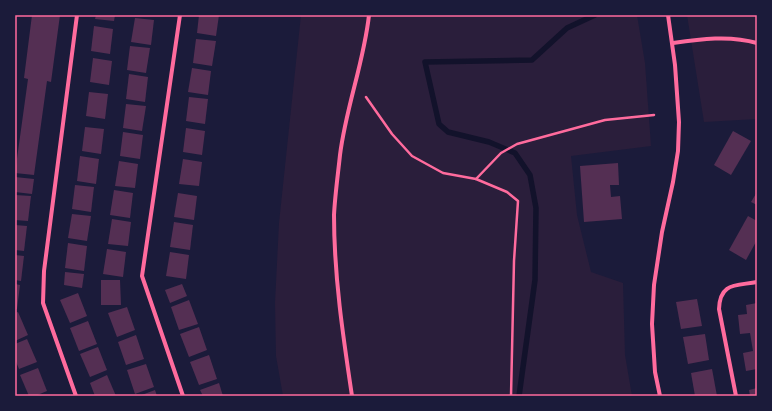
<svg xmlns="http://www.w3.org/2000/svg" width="772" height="411" viewBox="0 0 772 411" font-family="'Noto Sans',sans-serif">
<rect width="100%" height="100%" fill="#1b1b3a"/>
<!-- green -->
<g fill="#2a1e3b">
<path d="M301 15H637L645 63 651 146 571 156 577 215 591 272 623 283 625 355 632 396H283L276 356 275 303 279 223Z"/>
<path d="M687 15H757V119L704 122Z"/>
</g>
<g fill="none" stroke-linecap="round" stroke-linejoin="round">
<!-- stream -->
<path stroke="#12122b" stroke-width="5.5" d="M519 396 535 280 536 208 530 175 515 153 489 142 448 132 439 124 425 62 532 60 567 28 595 15"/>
</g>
<!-- building -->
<g fill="#542f53">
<path d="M32 15H60L51 82 47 81 34 175 15 173 28 79 24 78Z"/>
<path d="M96 15H115L114 21 95 19Z"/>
<path d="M199 15H219L216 36 197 33Z"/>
<path d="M135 18 154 20 151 45 131 42Z"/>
<path d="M94 26 113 29 110 54 91 51Z"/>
<path d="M196 39 216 41 212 66 193 63Z"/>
<path d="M130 46 150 48 146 73 127 70Z"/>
<path d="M93 58 112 61 109 85 90 82Z"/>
<path d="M192 68 211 71 208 95 188 92Z"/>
<path d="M129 74 148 77 145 102 126 99Z"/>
<path d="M89 92 108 94 105 119 86 116Z"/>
<path d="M189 97 208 99 205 124 186 121Z"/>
<path d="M126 104 146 106 142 131 123 128Z"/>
<path d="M85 127 104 129 101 154 82 151Z"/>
<path d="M186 128 205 131 202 155 183 152Z"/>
<path d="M733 131 751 141 731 175 714 165Z"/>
<path d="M123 132 143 135 140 159 120 156Z"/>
<path d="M80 156 99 159 96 184 77 181Z"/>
<path d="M183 159 202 162 199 186 179 184Z"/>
<path d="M119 161 138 164 135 188 115 186Z"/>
<path d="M618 163 619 185H610L611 197 620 196 622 219 584 222 580 166Z"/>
<path d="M15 177 34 179 32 194 15 192Z"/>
<path d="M75 185 94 187 91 212 72 209Z"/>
<path d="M114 190 133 193 130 218 110 215Z"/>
<path d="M757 192V205L751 202Z"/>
<path d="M178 193 197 196 194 220 174 217Z"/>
<path d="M15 195 31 196 28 221 15 220Z"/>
<path d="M72 214 91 216 87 241 68 238Z"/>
<path d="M748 216 757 221V240L746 260 729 250Z"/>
<path d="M112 219 131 222 128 246 108 244Z"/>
<path d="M174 222 193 225 190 250 170 247Z"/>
<path d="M15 225 27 226 24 251 15 250Z"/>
<path d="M68 243 87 246 84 271 65 268Z"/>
<path d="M107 249 126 252 123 277 103 274Z"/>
<path d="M170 252 189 255 186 279 166 276Z"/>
<path d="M15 255 24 256 21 281 15 280Z"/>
<path d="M65 272 84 274 82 288 64 285Z"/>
<path d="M101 280H120L121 305H101Z"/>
<path d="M15 284 20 285 17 309H15Z"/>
<path d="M182 284 187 296 170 303 165 290Z"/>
<path d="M78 293 87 316 70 323 60 300Z"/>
<path d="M697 299 702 326 681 329 676 302Z"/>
<path d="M189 300 198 324 179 330 171 307Z"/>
<path d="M757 303V369L746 371 743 353 753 351 750 333 740 334 738 315 747 314 746 305Z"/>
<path d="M127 307 135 330 117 337 108 313Z"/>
<path d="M18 312 28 335 15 341V313Z"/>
<path d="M88 321 97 344 79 351 70 328Z"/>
<path d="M199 327 207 350 189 357 180 334Z"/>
<path d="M705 334 709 360 688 364 683 337Z"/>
<path d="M136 335 144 359 126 365 118 342Z"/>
<path d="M27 339 37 362 19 369 15 359V344Z"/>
<path d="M98 347 107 370 90 377 80 354Z"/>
<path d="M209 355 217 379 199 385 190 362Z"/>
<path d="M146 364 154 387 135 394 127 370Z"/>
<path d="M38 368 47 391 35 396H29L20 375Z"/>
<path d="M712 369 717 396H695L691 373Z"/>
<path d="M107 375 116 396H95L90 383Z"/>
<path d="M219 383 223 396H203L200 390Z"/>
<path d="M757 388V396H750L749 390Z"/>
<path d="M155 390 157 396H139Z"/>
</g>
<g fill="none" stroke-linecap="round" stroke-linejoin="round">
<!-- path -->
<g stroke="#ff6b9d" stroke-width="2.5">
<path d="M366 97 392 134 412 156 443 173 476 179 507 192 518 201 514 261 511 396"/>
<path d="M476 179 501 153 517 144 605 120 654 115"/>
</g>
<!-- minor -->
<g stroke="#ff6b9d" stroke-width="4">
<path d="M180 15 142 276 183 396"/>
<path d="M673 43C700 39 730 35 757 43"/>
<path d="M76 396 43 303 44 271 77 15"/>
<path d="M352 396C343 336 334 276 334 215 335 195 338 174 340 155 346 107 364 62 369 15"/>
<path d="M660 396 655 372 652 324 654 285 662 232 673 182 678 151 679 122 675 65 668 15"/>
<path d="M736 396 719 309C720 282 736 286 757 282"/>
</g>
</g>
<!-- border -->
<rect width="772" height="411" fill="none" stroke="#1b1b3a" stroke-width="32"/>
<rect x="16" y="16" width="740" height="379" fill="none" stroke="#ff6b9d" stroke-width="1.5"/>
</svg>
